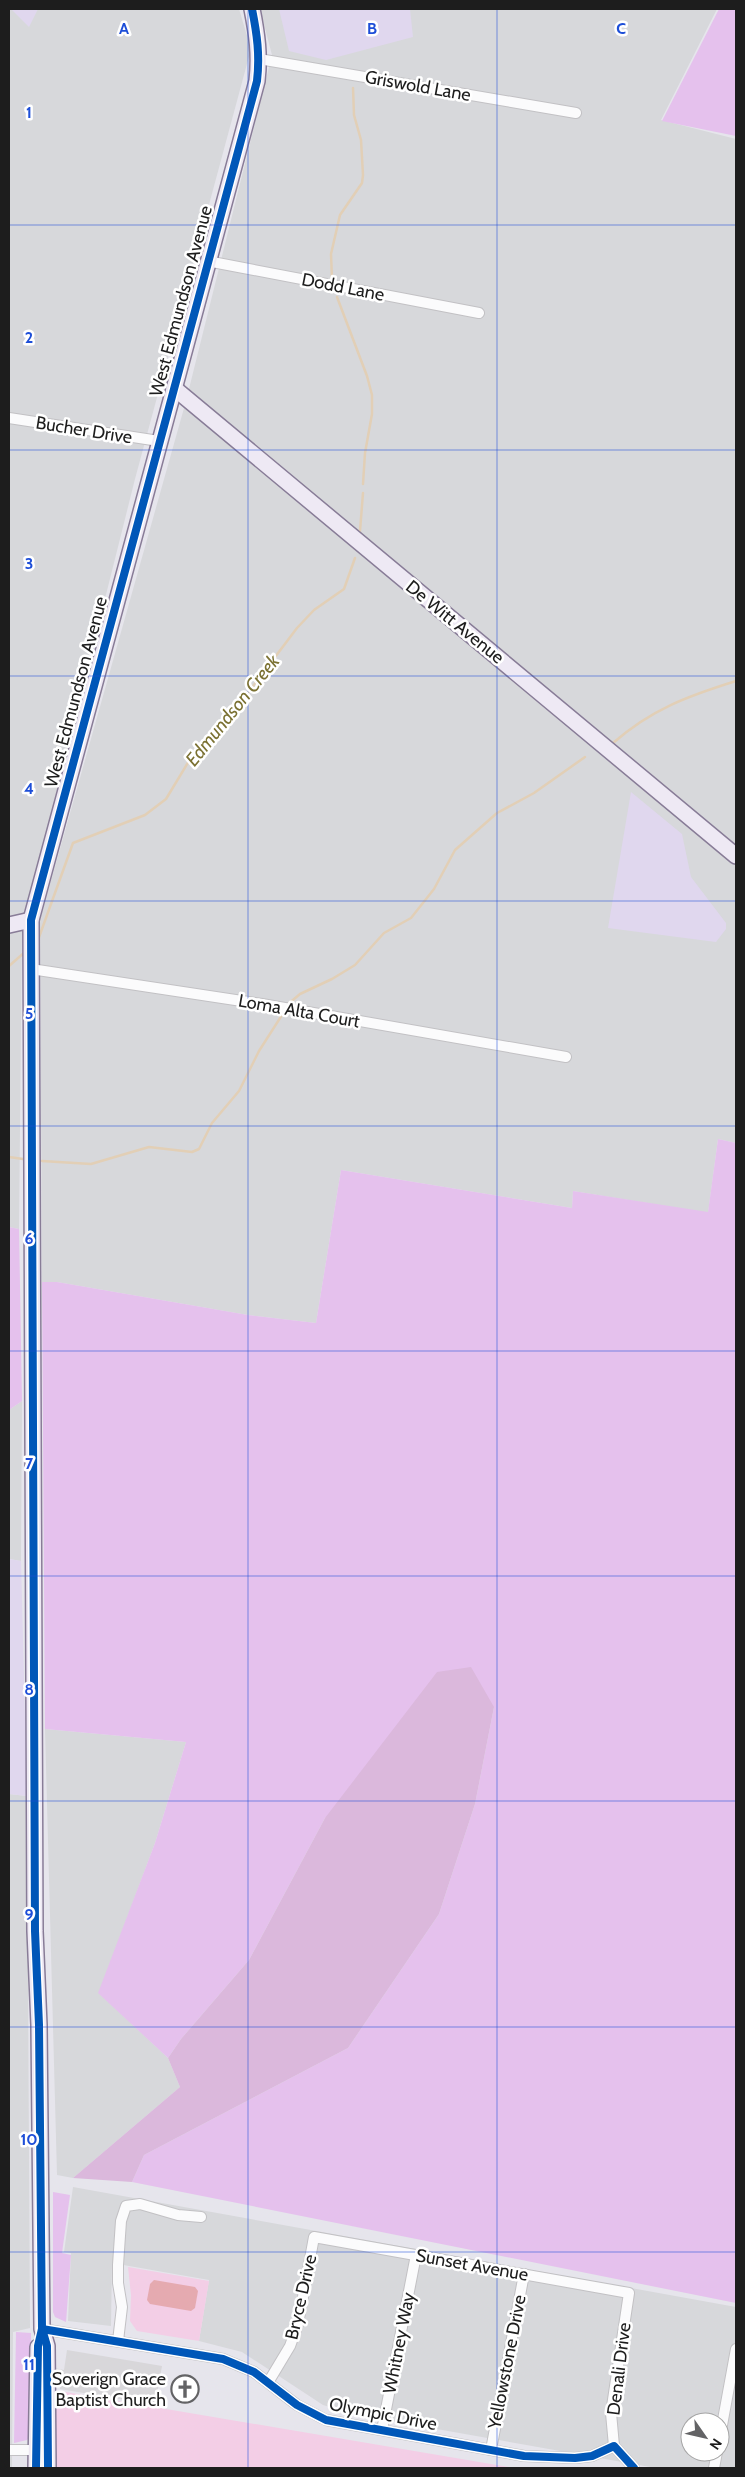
<svg xmlns="http://www.w3.org/2000/svg" width="745" height="2477" font-family="Cabin,sans-serif">
	<style>
		.residential { fill: #d7d8db; fill-rule: evenodd }
		.farmland { fill: #e0d7ee }
		.grass { fill: #e5c1ed }
		.forest { fill: #dbb8dc }
		.park { fill: #f3cee6 }
		.pitch { fill: #e5aab0 }
		.parking { fill: #d8d7da }
		.lines { fill: none; stroke-linecap: round; stroke-linejoin: round }
		.stream { stroke: #e2cfb6; stroke-width: 2.5 }
		.street-casing { stroke: #c2c1c4; stroke-width: 12 }
		.secondary-casing { stroke: #887c97; stroke-width: 18 }
		.street { stroke: #fbfbfc; stroke-width: 10 }
		.secondary { stroke: #eee9f4; stroke-width: 15 }
		.cycleway-casing { stroke: #fff; stroke-width: 11 }
		.cycleway { stroke: #0057b8; stroke-width: 8 }
		.grid { fill: none; stroke: #1d4ed8; stroke-width: 1; stroke-opacity: 0.55 }
		.labels { text-anchor: middle; stroke-width: 5; stroke-linejoin: round; paint-order: stroke }
		.street-label { font-size: 18px; fill: #1d1d1d; stroke: #fff }
		.poi-label { font-size: 18px; fill: #1d1d1d; stroke: #fff; text-anchor: end }
		.water-label { font-size: 19px; font-style: italic; fill: #7b7132; stroke: #fff }
		.grid-label { font-size: 16px; text-anchor: middle; font-weight: bold; fill: #1d4ed8; stroke: #fff; stroke-width: 5; stroke-linejoin: round; paint-order: stroke }
	</style>
	<rect width="100%" height="100%" fill="#e6e5ec"/>
	<g class="residential">
		<polygon points="9,9 239,9 251,49 135,479 22,930 19,1229 9,1227"/>
		<polygon points="260,9 717,9 661,120 736,139 736,1143 718,1139 708,1213 573,1191 572,1208 341,1170 316,1323 248,1315 57,1282 42,1282 40,920 186,401 272,55"/>
		<polygon points="22,1401 21,1561 9,1559 9,1410"/>
		<polygon points="45,1729 186,1742 155,1843 99,1993 168,2058 180,2087 73,2178 57,2175"/>
		<polygon points="9,1794 27,1796 30,2328 13,2332 12,2468 9,2468"/>
		<path d="M 73,2187 L 736,2307 L 736,2468 L 656,2468 L 352,2414 L 323,2405 L 242,2352 L 199,2341 L 209,2280 L 112,2263 L 111,2326 L 68,2321 L 71,2253 L 64,2252 ZM 690,2422 L 720,2422 L 720,2452 L 690,2452 Z"/>
	</g>
	<g class="farmland">
		<polygon points="11,9 38,9 29,27"/>
		<polygon points="279,9 410,9 413,37 326,60 289,51"/>
		<polygon points="631,792 682,834 691,877 726,923 726,929 716,942 608,928"/>
		<polygon points="9,1559 21,1561 27,1796 9,1794"/>
	</g>
	<g class="grass">
		<polygon points="719,9 736,9 736,136 662,121"/>
		<polygon points="718,1139 736,1143 736,2303 132,2182 144,2155 348,2048 439,1914 475,1804 494,1707 325,1818 249,1960 181,2039 168,2058 98,1993 155,1843 186,1742 45,1729 42,1282 57,1282 248,1315 316,1323 341,1170 572,1208 573,1191 708,1212"/>
		<polygon points="9,1227 19,1229 22,1401 9,1410"/>
		<polygon points="53,2192 70,2195 62,2253 71,2255 66,2322 55,2317 53,2312"/>
		<polygon points="16,2332 31,2333 31,2432 27,2440 14,2443"/>
	</g>
	<polygon class="forest" points="471,1667 494,1707 475,1804 439,1914 348,2048 144,2155 132,2182 73,2178 180,2087 168,2058 181,2039 249,1960 325,1818 437,1672"/>
	<g class="park">
		<polygon points="128,2267 209,2281 199,2341 137,2331 130,2321 131,2295"/>
		<polygon points="54,2390 515,2468 55,2468"/>
	</g>
	<polygon class="pitch" points="154,2280 195,2287 198,2291 195,2308 191,2311 150,2304 147,2300 150,2284"/>
	<polygon class="parking" points="67,2350 162,2366 155,2405 60,2389 62,2381 55,2379 54,2368 64,2370"/>
	<g class="lines">
		<g class="stream">
			<polyline points="332,279 331,254 340,215 362,183 363,175 361,140 354,115 353,88"/>
			<polyline points="337,297 367,376 372,395 372,414 365,453 363,484"/>
			<polyline points="360,531 363,493"/>
			<path d="M 613,743 C 652,709 688,696 736,681"/>
			<polyline points="38,940 73,843 145,815 166,799 195,751 238,706 297,628 314,610 344,589 355,558"/>
			<polyline points="9,966 25,952"/>
			<polyline points="287,1005 300,994 332,979 355,965 384,933 411,918 434,889 455,850 497,813 534,793 585,757"/>
			<polyline points="9,1157 23,1159"/>
			<polyline points="42,1161 91,1164 149,1147 192,1152 199,1149 212,1123 239,1091 259,1051 282,1015"/>
		</g>
		<g class="street-casing">
			<g id="street">
				<polyline points="259,59 576,113"/>
				<polyline points="207,261 479,313"/>
				<polyline points="9,418 159,441"/>
				<polyline points="31,969 262,1004 566,1057"/>
				<polyline points="42,2329 223,2359 254,2372 297,2405 326,2420 524,2456 575,2458 592,2456 614,2446"/>
				<polyline points="118,2341 122,2307 118,2283 118,2265 121,2221 126,2206 140,2204 178,2215 201,2217"/>
				<polyline points="269,2381 290,2346 298,2324 314,2237 629,2293 611,2413 614,2446"/>
				<polyline points="382,2430 416,2255"/>
				<polyline points="720,2436 736,2349"/>
				<polyline points="614,2446 634,2468"/>
				<polyline points="9,2450 36,2450"/>
				<polyline points="491,2450 524,2274"/>
				<polyline points="714,2468 717,2452"/>
			</g>
		</g>
		<g class="secondary-casing">
			<g id="secondary">
				<polyline points="174,388 736,856"/>
				<polyline points="9,925 31,920"/>
				<polyline points="36,2468 38,2347"/>
				<path d="M 48,2468 L 47,2346 L 42,2329 L 39,2025 L 35,1931 L 31,920 L 257,81 C 260,55 257,34 252,9"/>
			</g>
		</g>
		<use href="#street" class="street"/>
		<use href="#secondary" class="secondary"/>
		<g class="cycleway-casing">
			<g id="cycleway">
				<polyline points="42,2329 223,2359 254,2372 297,2405 326,2420 524,2456 575,2458 592,2456 614,2446 634,2468"/>
				<polyline points="36,2468 38,2346 42,2329"/>
				<path d="M 48,2468 L 47,2346 L 42,2329 L 39,2025 L 35,1931 L 31,920 L 257,81 C 260,55 257,34 252,9"/>
			</g>
		</g>
		<use href="#cycleway" class="cycleway"/>
	</g>
	<path class="grid" d="M 248,9 L 248,2468M 497,9 L 497,2468M 9,225 L 736,225M 9,450 L 736,450M 9,676 L 736,676M 9,901 L 736,901M 9,1126 L 736,1126M 9,1351 L 736,1351M 9,1576 L 736,1576M 9,1801 L 736,1801M 9,2027 L 736,2027M 9,2252 L 736,2252"/>
	<defs>
		<g id="church-ring" transform="scale(1.4375)"><circle r="9.5" fill="#fff" stroke="#636365" stroke-width="1.5"/><path d="M-1.2-6h2.4v3.5h3.3v2.4h-3.3V6h-2.4V-.1h-3.3v-2.4h3.3Z" fill="#636365"/></g>
	</defs>
	<g fill-rule="evenodd">
		<use href="#church-ring" x="185" y="2389"/>
	</g>
	<g class="labels">
		<g class="street-label">
			<text transform="translate(418 86) rotate(10)" y="6">Griswold Lane</text>
			<text transform="translate(343 287) rotate(11)" y="6">Dodd Lane</text>
			<text transform="translate(181 301) rotate(-75)" y="6">West Edmundson Avenue</text>
			<text transform="translate(84 430) rotate(9)" y="6">Bucher Drive</text>
			<text transform="translate(455 622) rotate(39)" y="6">De Witt Avenue</text>
			<text transform="translate(76 692) rotate(-75)" y="6">West Edmundson Avenue</text>
			<text transform="translate(299 1011) rotate(10)" y="6">Loma Alta Court</text>
			<text transform="translate(472 2265) rotate(10)" y="6">Sunset Avenue</text>
			<text transform="translate(301 2297) rotate(-77)" y="6">Bryce Drive</text>
			<text transform="translate(399 2343) rotate(-79)" y="6">Whitney Way</text>
			<text transform="translate(507 2362) rotate(-79)" y="6">Yellowstone Drive</text>
			<text transform="translate(619 2369) rotate(-83)" y="6">Denali Drive</text>
			<text transform="translate(383 2414) rotate(11)" y="6">Olympic Drive</text>
		</g>
		<g class="poi-label">
			<text x="166" y="2385">Soverign Grace<tspan x="166" dy="21">Baptist Church</tspan></text>
		</g>
		<g class="water-label">
			<text transform="translate(232 710) rotate(-51)" y="7">Edmundson Creek</text>
		</g>
	</g>
	<g class="grid-label">
		<text x="124" y="34">A</text>
		<text x="372" y="34">B</text>
		<text x="621" y="34">C</text>
		<text x="29" y="118">1</text>
		<text x="29" y="343">2</text>
		<text x="29" y="569">3</text>
		<text x="29" y="794">4</text>
		<text x="29" y="1019">5</text>
		<text x="29" y="1244">6</text>
		<text x="29" y="1469">7</text>
		<text x="29" y="1695">8</text>
		<text x="29" y="1920">9</text>
		<text x="29" y="2145">10</text>
		<text x="29" y="2370">11</text>
	</g>
	<rect width="745" height="2477" fill="none" stroke="#1d1d1d" stroke-width="20"/>
	<g transform="translate(705 2437) rotate(124)"><circle r="24" fill="#ffffff" stroke="#a5a5a5"/>
	<path d="M0-4L9 19L0 12L-9 19Z" fill="#636365"/>
	<text y="-8" font-size="14" font-weight="bold" text-anchor="middle" fill="#1d1d1d">N</text>
	</g>
</svg>
